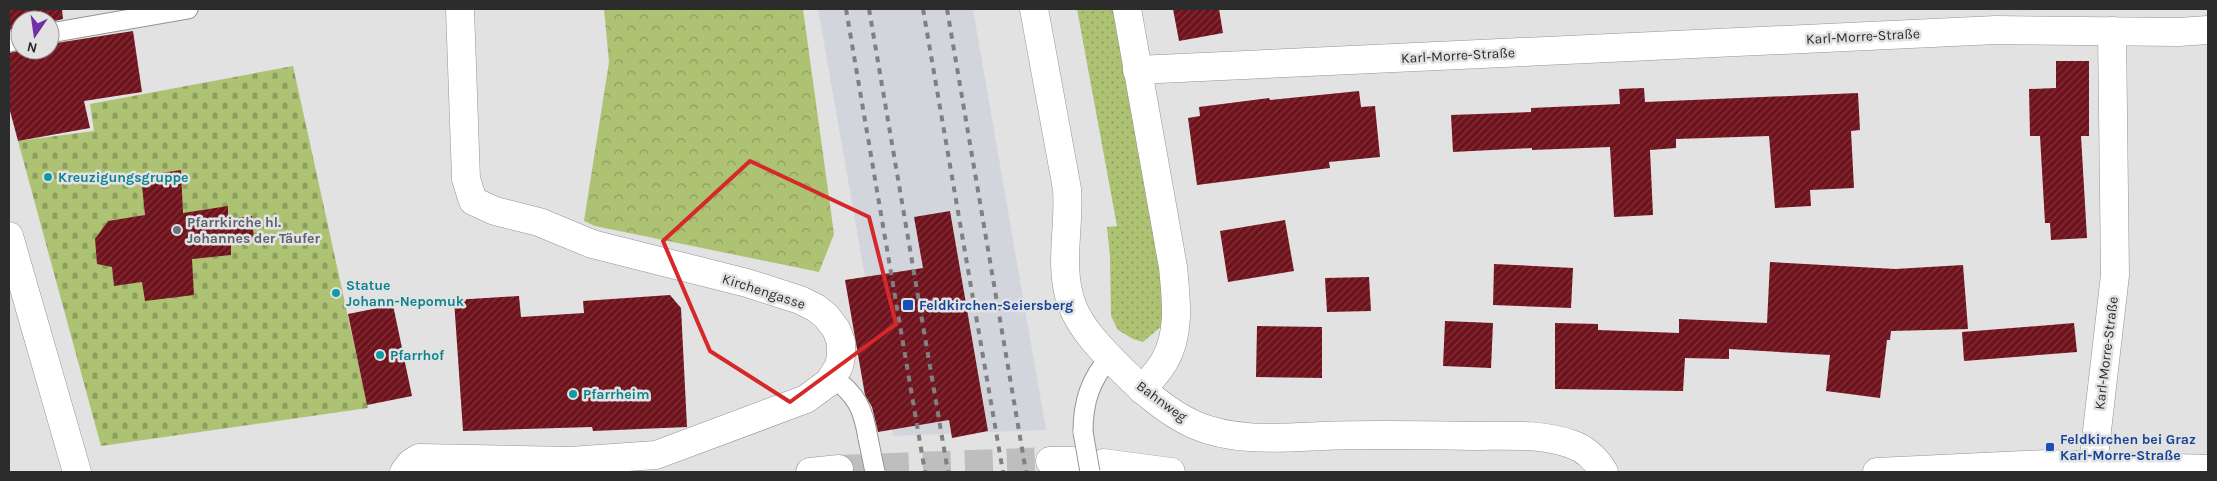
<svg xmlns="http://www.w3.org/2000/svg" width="2217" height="481" font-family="Karla,sans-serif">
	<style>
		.built { fill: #d3d5dd }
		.grass { fill: url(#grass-dots) }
		.forest { fill: url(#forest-crowns) }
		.cemetery { fill: url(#cemetery-stones) }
		.building { fill: url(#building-hatch) }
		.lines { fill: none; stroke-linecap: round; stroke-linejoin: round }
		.tertiary-tunnel { stroke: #bebebf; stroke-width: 28; stroke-dasharray: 28 14; stroke-linecap: butt }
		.service-casing { stroke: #939495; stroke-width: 21 }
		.minor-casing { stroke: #939495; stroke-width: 29 }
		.tertiary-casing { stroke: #939495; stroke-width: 29 }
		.service { stroke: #fff; stroke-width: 19 }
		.minor { stroke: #fff; stroke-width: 28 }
		.tertiary { stroke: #fff; stroke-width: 28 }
		.rail { stroke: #808081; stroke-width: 4; stroke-dasharray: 6 6; stroke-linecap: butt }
		.service-bridge-casing { stroke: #939495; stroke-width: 21; stroke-linecap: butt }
		.service-bridge { stroke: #fff; stroke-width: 19 }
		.marked { fill: none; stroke: #d62828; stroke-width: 4; stroke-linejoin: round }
		.culture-dot { fill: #0f9aa8; stroke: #e2e2e3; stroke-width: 2 }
		.worship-dot { fill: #6b7280; stroke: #e2e2e3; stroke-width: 2 }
		.transit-dot { fill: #1a4fb4; stroke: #e2e2e3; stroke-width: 2 }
		.labels { text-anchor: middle; stroke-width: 5; stroke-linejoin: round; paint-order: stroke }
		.street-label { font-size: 14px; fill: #2c2c2d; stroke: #e2e2e3 }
		.culture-label { font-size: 14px; font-weight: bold; fill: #0d838f; stroke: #e2e2e3; text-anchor: start }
		.worship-label { font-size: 14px; font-weight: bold; fill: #5b616d; stroke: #e2e2e3; text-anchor: start }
		.transit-label { font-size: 14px; font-weight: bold; fill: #164399; stroke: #e2e2e3; text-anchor: start }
	</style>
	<defs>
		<pattern id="grass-dots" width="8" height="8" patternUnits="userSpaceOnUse" patternTransform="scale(1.25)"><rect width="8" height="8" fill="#adc273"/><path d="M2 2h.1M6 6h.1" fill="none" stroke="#8d9e5f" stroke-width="1.8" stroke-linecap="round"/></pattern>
		<pattern id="forest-crowns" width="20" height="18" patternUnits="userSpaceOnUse" patternTransform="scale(1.25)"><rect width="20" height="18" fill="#adc273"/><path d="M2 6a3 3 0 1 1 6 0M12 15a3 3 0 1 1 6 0" fill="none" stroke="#8d9e5f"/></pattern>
		<pattern id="cemetery-stones" width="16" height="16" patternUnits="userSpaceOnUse" patternTransform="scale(1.25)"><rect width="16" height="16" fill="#adc273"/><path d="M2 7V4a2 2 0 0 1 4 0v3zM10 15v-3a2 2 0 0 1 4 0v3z" fill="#8d9e5f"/></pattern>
		<pattern id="building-hatch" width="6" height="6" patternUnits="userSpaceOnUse" patternTransform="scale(1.25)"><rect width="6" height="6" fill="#6f121c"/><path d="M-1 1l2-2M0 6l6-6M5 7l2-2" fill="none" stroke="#7f353d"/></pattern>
	</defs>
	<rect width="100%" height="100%" fill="#e2e2e3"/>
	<polygon class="built" points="818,9 973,9 1046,430 893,436"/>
	<polygon class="grass" points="1077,9 1118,9 1165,295 1164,324 1143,342 1133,339 1118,330 1111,316 1110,257 1107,227 1117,226"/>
	<polygon class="forest" points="604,9 803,9 834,234 819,272 595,226 584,221 609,62"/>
	<polygon class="cemetery" points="293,66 368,408 101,446 18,141 94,131 90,104"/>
	<g class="building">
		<polygon points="9,9 62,9 63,19 50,22 50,20 20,20 20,28 9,30"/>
		<polygon points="1173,9 1219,9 1223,33 1179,41"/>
		<polygon points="133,31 142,92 84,101 90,128 18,141 9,107 9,53 22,50 50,50 50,44"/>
		<polygon points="2056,61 2089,61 2089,136 2081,136 2087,238 2051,240 2050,223 2045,223 2040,136 2030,136 2029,89 2056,88"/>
		<polygon points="1644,88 1645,102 1858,93 1860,130 1851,131 1854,188 1810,190 1811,206 1775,208 1769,136 1676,139 1676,148 1650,150 1653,215 1614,217 1610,147 1532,150 1532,148 1453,152 1451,115 1531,112 1531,108 1620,104 1619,89"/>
		<polygon points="1359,91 1361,107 1375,106 1380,157 1329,162 1330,168 1197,185 1188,118 1200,116 1199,107 1269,98 1270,100"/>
		<polygon points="181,170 183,213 228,206 228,219 252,216 254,241 231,243 231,255 192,259 194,295 145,301 142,282 114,286 112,267 97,264 95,239 108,221 145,215 141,176"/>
		<polygon points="950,211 988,431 952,438 949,420 878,432 872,407 865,395 845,280 923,268 914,217"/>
		<polygon points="1285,220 1294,271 1228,282 1220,231"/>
		<polygon points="1770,262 1895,269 1963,265 1968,329 1891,331 1890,340 1887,340 1880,398 1826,391 1830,355 1729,349 1729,359 1685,358 1683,391 1555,389 1555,323 1598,324 1598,330 1679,333 1679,319 1767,323"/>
		<polygon points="1494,264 1573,268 1571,308 1493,305"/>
		<polygon points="1369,277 1371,311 1327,312 1325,278"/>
		<polygon points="670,295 681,308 687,427 593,431 592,427 463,431 454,300 519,296 521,317 584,313 583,301"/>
		<polygon points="393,305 412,396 367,405 348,314"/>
		<polygon points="1445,321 1493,323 1491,368 1443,366"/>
		<polygon points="2074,323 2077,352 1964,361 1962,332"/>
		<polygon points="1257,326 1322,327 1322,378 1256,377"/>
	</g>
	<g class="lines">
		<polyline class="tertiary-tunnel" points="839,469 1050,461"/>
		<g class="service-casing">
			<g id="service">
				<polyline points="50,33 188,9"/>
				<polyline points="9,42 20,39"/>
				<path d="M 833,377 C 857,396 863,408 868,438"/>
				<path d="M 1083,432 C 1083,402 1090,380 1110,357"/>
			</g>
		</g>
		<g class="minor-casing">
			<g id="minor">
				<path d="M 1034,9 L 1067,189 C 1070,228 1058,267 1072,305 C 1081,329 1102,350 1120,368 C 1142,390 1166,412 1195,425 C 1234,442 1280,438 1322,436 C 1372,434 1422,435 1473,436 C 1505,436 1540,433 1571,444 C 1586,449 1596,459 1604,472"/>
				<path d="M 1127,9 L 1173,267 C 1176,299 1181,333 1164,362 C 1158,372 1149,381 1142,390"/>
				<polyline points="1137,70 1996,30 2179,32 2208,30"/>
				<polyline points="9,236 77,472"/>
				<polyline points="2093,465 2115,275 2112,31"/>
				<polyline points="404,472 411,463 419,458 570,461 656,455 806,399 829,382 839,366 841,356 841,342 836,329 826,316 816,308 800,300 747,283 592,244 539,222 495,211 473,201 466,179 460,9"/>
			</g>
		</g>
		<g class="tertiary-casing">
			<g id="tertiary">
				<polyline points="1050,461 1073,461"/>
				<polyline points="1103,463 1171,472"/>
				<polyline points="810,472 839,469"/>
				<polyline points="1877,472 2047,464 2208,469"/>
			</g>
		</g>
		<use href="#service" class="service"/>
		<use href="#minor" class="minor"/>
		<use href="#tertiary" class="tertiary"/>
		<g class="rail">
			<polyline points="846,9 925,472"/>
			<polyline points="869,9 948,472"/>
			<polyline points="923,9 1003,472"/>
			<polyline points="947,9 1026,472"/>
		</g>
		<g class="service-bridge-casing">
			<g id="service-bridge">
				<polyline points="1083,432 1090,472"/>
				<polyline points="868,438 875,472"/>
			</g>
		</g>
		<use href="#service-bridge" class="service-bridge"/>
	</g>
	<path class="marked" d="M 750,161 L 869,217 L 896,324 L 790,402 L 710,351 L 663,241 Z"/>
	<g class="culture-dot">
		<circle cx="48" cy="177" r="5"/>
		<circle cx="336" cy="293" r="5"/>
		<circle cx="380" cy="355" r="5"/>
		<circle cx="573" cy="394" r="5"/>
	</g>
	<circle class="worship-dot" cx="177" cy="230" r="5"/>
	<g class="transit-dot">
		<rect x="902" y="299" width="12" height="12" rx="2.5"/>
		<rect x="2045" y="442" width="10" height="10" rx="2.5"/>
	</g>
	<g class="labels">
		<g class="street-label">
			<text transform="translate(1863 36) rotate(-3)" y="5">Karl-Morre-Straße</text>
			<text transform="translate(1458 55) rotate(-3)" y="5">Karl-Morre-Straße</text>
			<text transform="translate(764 291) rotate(18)" y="5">Kirchengasse</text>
			<text transform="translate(2106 353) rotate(-83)" y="5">Karl-Morre-Straße</text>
			<text transform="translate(1162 401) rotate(36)" y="5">Bahnweg</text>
		</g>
		<g class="culture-label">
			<text x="58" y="182">Kreuzigungsgruppe</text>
			<text x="346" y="290">Statue<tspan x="346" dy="16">Johann-Nepomuk</tspan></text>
			<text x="390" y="360">Pfarrhof</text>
			<text x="583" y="399">Pfarrheim</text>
		</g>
		<g class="worship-label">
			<text x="187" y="227">Pfarrkirche hl.<tspan x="187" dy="16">Johannes der Täufer</tspan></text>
		</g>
		<g class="transit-label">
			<text x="919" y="310">Feldkirchen-Seiersberg</text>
			<text x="2060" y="444">Feldkirchen bei Graz<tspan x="2060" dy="16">Karl-Morre-Straße</tspan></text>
		</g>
	</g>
	<rect width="2217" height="481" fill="none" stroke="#2c2c2d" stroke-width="20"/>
	<g transform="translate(35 35) rotate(193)"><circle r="24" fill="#e2e2e3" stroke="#99999a"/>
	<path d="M0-4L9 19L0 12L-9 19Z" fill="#7131a6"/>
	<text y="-8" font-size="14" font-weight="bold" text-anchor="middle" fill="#2c2c2d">N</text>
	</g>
</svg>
